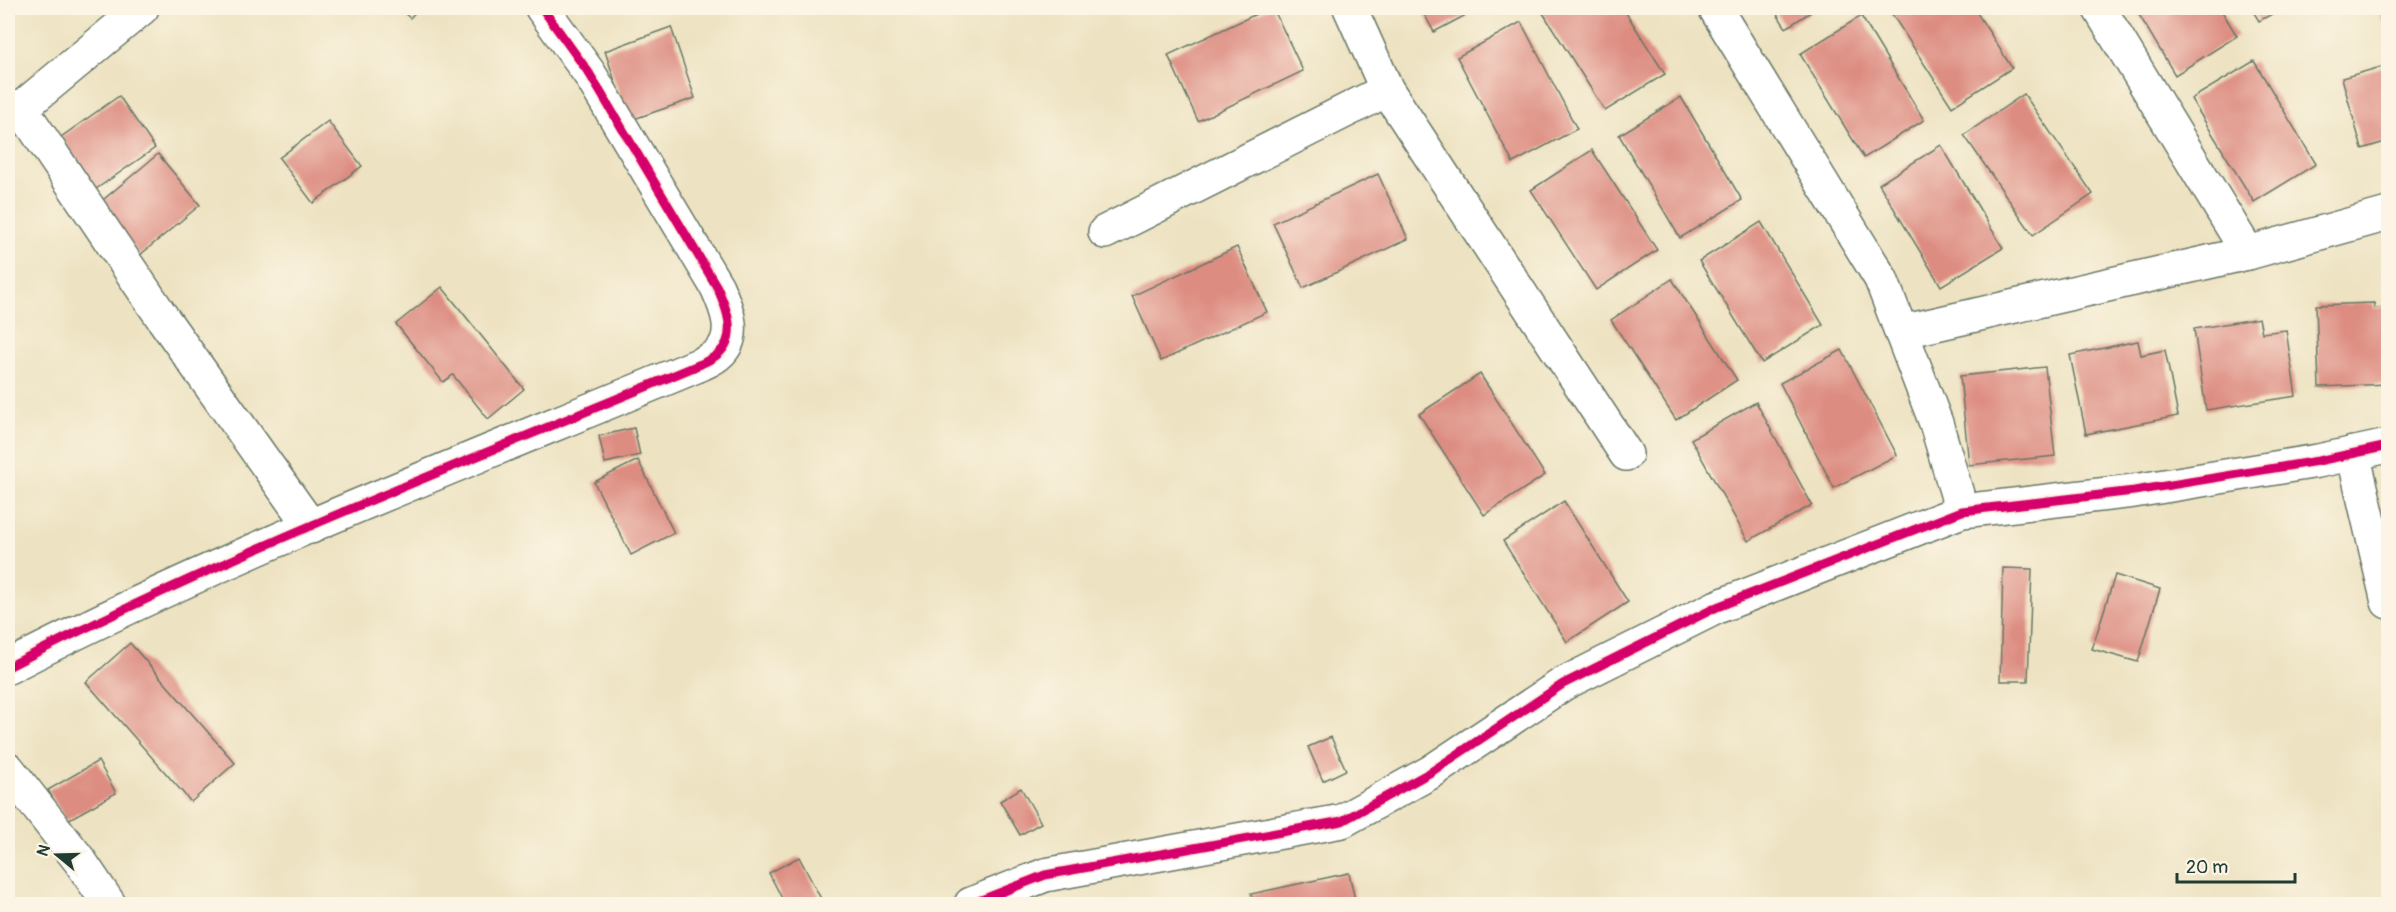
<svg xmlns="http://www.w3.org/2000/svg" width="2396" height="912" font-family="Pangolin,sans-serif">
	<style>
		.building { fill: #dd8c81 }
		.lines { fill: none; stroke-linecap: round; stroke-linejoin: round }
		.street-casing { stroke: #677765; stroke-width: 36 }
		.street { stroke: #fff; stroke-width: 33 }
		.cycleway-casing { stroke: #fcf5e5; stroke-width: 13 }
		.cycleway { stroke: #d6006c; stroke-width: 9 }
	</style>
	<rect width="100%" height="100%" fill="#fcf5e5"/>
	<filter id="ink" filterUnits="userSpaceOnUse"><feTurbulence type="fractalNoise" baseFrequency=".0167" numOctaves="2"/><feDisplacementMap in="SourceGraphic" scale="12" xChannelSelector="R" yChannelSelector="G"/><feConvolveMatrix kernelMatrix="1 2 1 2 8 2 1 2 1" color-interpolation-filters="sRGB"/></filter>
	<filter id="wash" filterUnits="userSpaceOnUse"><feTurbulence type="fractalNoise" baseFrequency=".008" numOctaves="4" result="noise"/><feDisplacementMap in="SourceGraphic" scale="24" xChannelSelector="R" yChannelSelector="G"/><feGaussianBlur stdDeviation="1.35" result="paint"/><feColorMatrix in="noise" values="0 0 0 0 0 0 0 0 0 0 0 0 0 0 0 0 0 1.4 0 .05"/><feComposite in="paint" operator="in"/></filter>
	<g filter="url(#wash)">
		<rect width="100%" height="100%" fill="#ede2c1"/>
		<g id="blocks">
			<g class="building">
				<polygon points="398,8 419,8 410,18"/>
				<polygon points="1269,8 1273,8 1303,71 1198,121 1168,55"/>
				<polygon points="1421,8 1479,8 1434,32"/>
				<polygon points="1545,8 1623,8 1665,74 1605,111 1541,10"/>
				<polygon points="1773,8 1817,8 1786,28"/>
				<polygon points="1888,8 1974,8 2012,68 1952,107"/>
				<polygon points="2135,8 2220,8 2237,36 2175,75"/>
				<polygon points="2251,8 2283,8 2259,21"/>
				<polygon points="2379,8 2388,8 2388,20 2382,21"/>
				<polygon points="1861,16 1924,120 1864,158 1800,54"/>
				<polygon points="1521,22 1577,129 1513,163 1457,57"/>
				<polygon points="671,27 695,98 628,121 605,51"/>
				<polygon points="2254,61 2316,164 2254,202 2191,99"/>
				<polygon points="2388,65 2388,151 2385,142 2362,149 2342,78"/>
				<polygon points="2024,94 2093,194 2033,235 1964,135"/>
				<polygon points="119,96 155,148 96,189 61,137"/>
				<polygon points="1681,97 1742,200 1680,238 1619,135"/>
				<polygon points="328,121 362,166 313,203 279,158"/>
				<polygon points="1941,145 2003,248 1941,286 1879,184"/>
				<polygon points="1592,150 1657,250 1596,290 1531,190"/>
				<polygon points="158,154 200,205 140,255 98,204"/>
				<polygon points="1378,174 1408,239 1303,288 1273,223"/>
				<polygon points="1761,222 1823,325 1762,363 1699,261"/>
				<polygon points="1237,247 1267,312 1161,361 1132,296"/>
				<polygon points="1672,279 1737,380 1676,420 1611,320"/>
				<polygon points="442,287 524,389 488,419 453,375 443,382 396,324"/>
				<polygon points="2374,303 2374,308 2388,307 2388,384 2319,387 2316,305"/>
				<polygon points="2259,318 2262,333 2286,330 2296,396 2206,410 2194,329"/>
				<polygon points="2138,341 2141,355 2165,350 2178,416 2086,434 2070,355"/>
				<polygon points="1842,350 1897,455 1834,488 1780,383"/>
				<polygon points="2045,367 2055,456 1969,465 1960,376"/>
				<polygon points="1480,374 1545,475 1484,515 1419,414"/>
				<polygon points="1756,402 1812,505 1748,541 1691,439"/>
				<polygon points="634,428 640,455 605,463 599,436"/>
				<polygon points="638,460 674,533 631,555 594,482"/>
				<polygon points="1564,501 1628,602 1567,642 1503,541"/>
				<polygon points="2003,568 2032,569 2028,681 2000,681"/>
				<polygon points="2115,575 2160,589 2138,662 2092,649"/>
				<polygon points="130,643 235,763 191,802 86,682"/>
				<polygon points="1331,737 1346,770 1323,781 1308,747"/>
				<polygon points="98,761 116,793 66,821 48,790"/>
				<polygon points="1021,788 1041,823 1020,835 1000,801"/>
				<polygon points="799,857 821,899 811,904 785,904 769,873"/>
				<polygon points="1349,873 1356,904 1253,904 1251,894"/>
			</g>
		</g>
	</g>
	<g filter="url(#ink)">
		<use href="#blocks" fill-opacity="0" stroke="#677765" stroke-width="1.5"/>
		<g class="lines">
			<g class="street-casing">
				<g id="street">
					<polyline points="1350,8 1387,90 1626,454"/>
					<polyline points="1715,8 1881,279 1936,423 1962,511"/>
					<polyline points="2099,8 2248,253"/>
					<polyline points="21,108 164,320 311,527"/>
					<polyline points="8,119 142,8"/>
					<polyline points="1105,232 1387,90"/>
					<polyline points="1901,332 2248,253 2388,214"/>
					<polyline points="2353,453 2388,602"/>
					<path d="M 8,667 C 232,551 469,461 701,364 C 707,361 714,358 718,354 C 739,336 726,307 717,287 L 589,73 L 542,8"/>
					<polyline points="8,769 80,861 109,904"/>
					<polyline points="971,904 1045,875 1342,821 1431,772 1563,684 1717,607 1962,511 2134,491 2318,461 2388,446"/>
				</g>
			</g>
			<use href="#street" class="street"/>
			<g class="cycleway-casing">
				<g id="cycleway">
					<path d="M 8,667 C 232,551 469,461 701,364 C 707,361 714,358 718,354 C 739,336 726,307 717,287 L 589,73 L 542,8"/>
					<polyline points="971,904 1045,875 1342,821 1431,772 1563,684 1717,607 1962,511 2134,491 2318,461 2388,446"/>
				</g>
			</g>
			<use href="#cycleway" class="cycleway"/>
		</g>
	</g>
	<rect width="2396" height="912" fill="none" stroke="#fcf5e5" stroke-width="30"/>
	<g transform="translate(57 855) rotate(289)" stroke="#fcf5e5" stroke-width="4.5" paint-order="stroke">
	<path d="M0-4.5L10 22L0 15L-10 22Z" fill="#1f3d34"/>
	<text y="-9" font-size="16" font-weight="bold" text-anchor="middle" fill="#1f3d34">N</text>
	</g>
	<path d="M2177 873v9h118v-9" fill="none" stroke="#1f3d34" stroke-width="3"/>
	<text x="2186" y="873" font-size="18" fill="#1f3d34" stroke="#fcf5e5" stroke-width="4.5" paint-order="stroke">20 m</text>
</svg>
